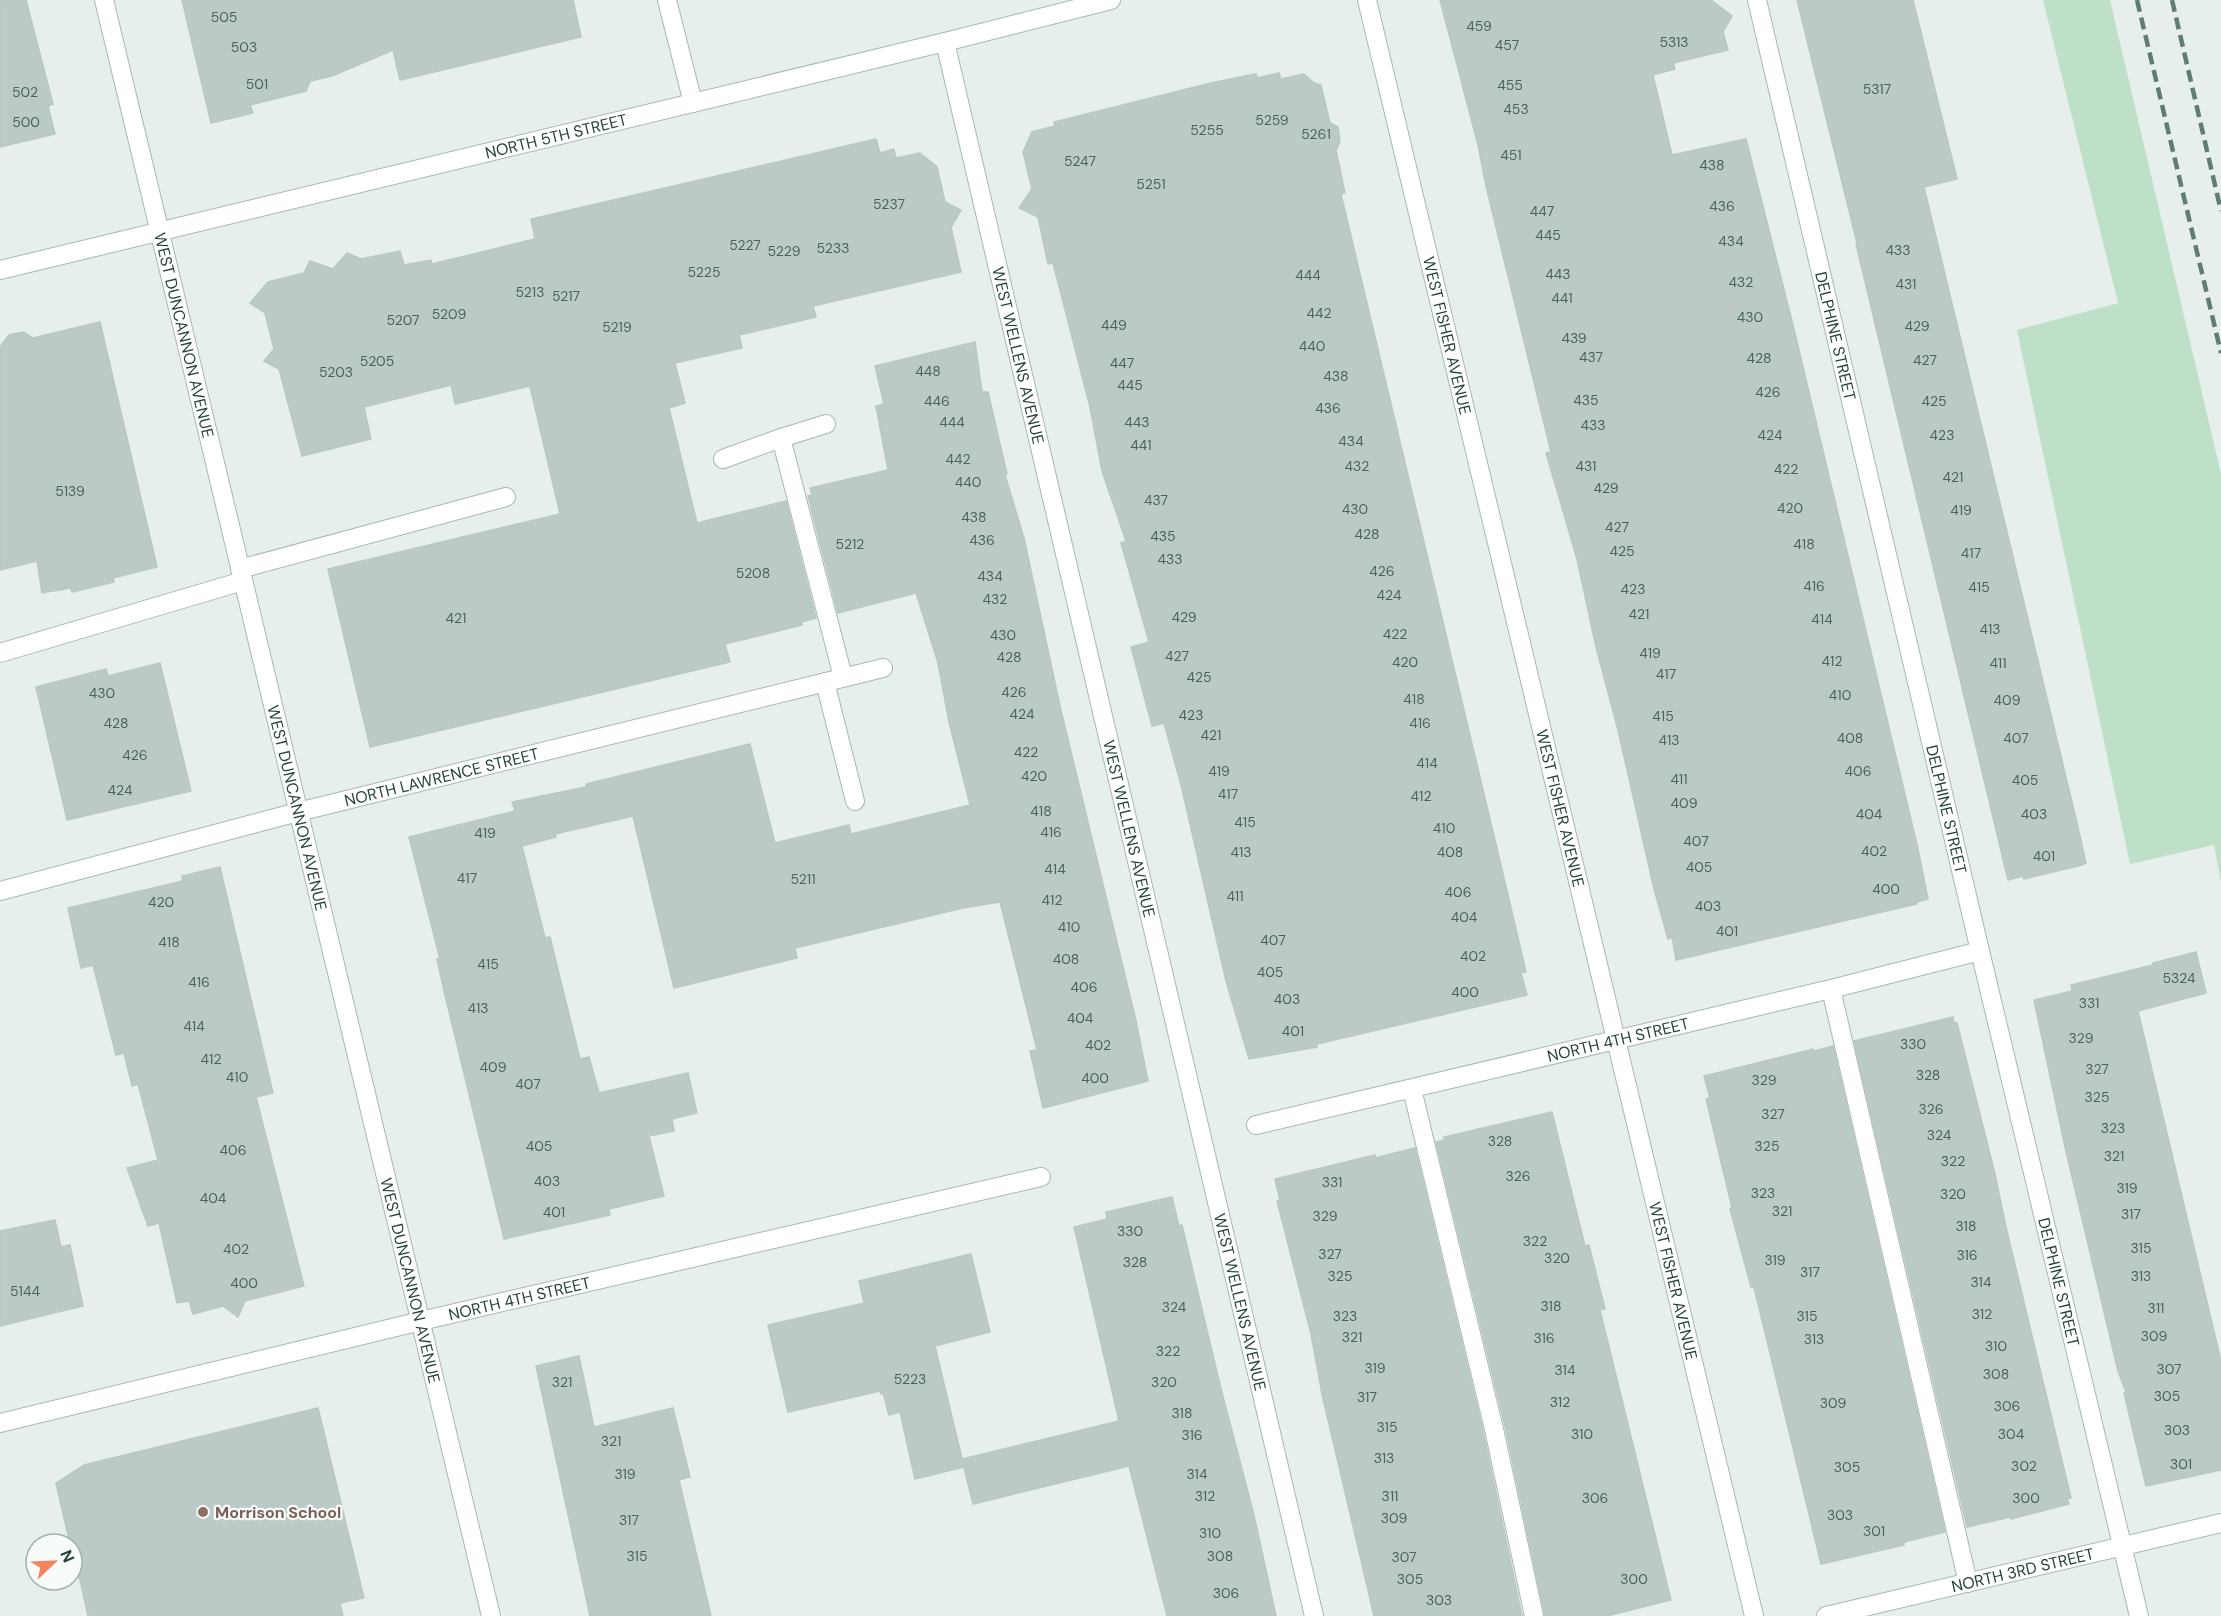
<svg xmlns="http://www.w3.org/2000/svg" width="2221" height="1616" font-family="'DM Sans',sans-serif">
	<style>
		.green { fill: #bfe0c8 }
		.building { fill: #bbcac4; stroke: #b8c9c2; stroke-width: 1.5 }
		.lines { fill: none; stroke-linecap: round; stroke-linejoin: round }
		.service-casing { stroke: #a8b8b2; stroke-width: 20 }
		.minor-casing { stroke: #a8b8b2; stroke-width: 20 }
		.tertiary-casing { stroke: #a8b8b2; stroke-width: 20 }
		.service { stroke: #fff; stroke-width: 18 }
		.minor { stroke: #fff; stroke-width: 18 }
		.tertiary { stroke: #fff; stroke-width: 18 }
		.rail { stroke: #5f7d75; stroke-width: 4.5; stroke-dasharray: 12 6; stroke-linecap: butt }
		.education-dot { fill: #8d6e63; stroke: #f7fbf9; stroke-width: 2 }
		.labels { text-anchor: middle; stroke-width: 4.5; stroke-linejoin: round; paint-order: stroke }
		.number-label { font-size: 14px; fill: #4a645c }
		.street-label { font-size: 16px; fill: #24423a; stroke: #f7fbf9 }
		.education-label { font-size: 16px; font-weight: bold; fill: #785e54; stroke: #f7fbf9; text-anchor: start }
	</style>
	<rect width="100%" height="100%" fill="#e6efeb"/>
	<polygon class="green" points="2043,0 2110,0 2221,474 2221,882 2214,845 2130,864 2017,330 2118,303"/>
	<g class="building">
		<polygon points="0,0 26,0 53,104 48,106 55,134 0,147"/>
		<polygon points="182,0 573,0 581,37 400,80 393,50 332,76 310,81 306,91 250,105 253,113 211,123"/>
		<polygon points="1440,0 1711,0 1732,16 1723,32 1728,50 1673,63 1675,69 1653,75 1672,155 1746,139 1793,325 1918,849 1928,899 1917,902 1917,904 1676,960 1672,937 1668,939 1654,889 1618,730 1596,647 1577,559 1546,453 1551,452 1486,186 1478,145"/>
		<polygon points="1797,0 1913,0 1957,179 1924,187 2077,823 2086,863 2082,865 2024,879 2023,876 2008,880 1856,244 1857,243"/>
		<polygon points="1279,73 1281,79 1304,74 1314,83 1321,85 1330,123 1338,127 1340,142 1336,150 1345,193 1341,194 1509,899 1526,972 1521,973 1527,995 1317,1044 1317,1047 1249,1059 1226,981 1182,789 1164,723 1152,726 1131,647 1149,642 1121,543 1126,541 1102,471 1090,407 1053,263 1048,264 1038,217 1019,208 1032,189 1023,152 1032,132 1055,126 1054,122 1211,83 1256,74 1257,78"/>
		<polygon points="876,139 880,153 894,149 896,158 920,153 937,167 945,202 961,210 951,227 961,272 813,306 816,317 739,335 742,348 675,363 685,403 669,408 697,523 786,501 816,618 801,622 802,625 725,644 730,662 370,747 328,569 560,514 530,386 455,404 451,385 364,407 371,439 302,456 279,369 264,361 274,349 265,313 250,303 268,282 304,273 310,261 333,269 347,253 361,259 400,251 404,265 431,260 432,264 535,239 531,219"/>
		<polygon points="100,322 157,567 113,578 114,582 72,592 71,588 42,593 37,561 0,570 0,347 9,335 23,332 33,338"/>
		<polygon points="975,342 982,392 988,392 1007,474 1005,475 1024,538 1060,706 1136,1021 1148,1081 1043,1108 1030,1051 1037,1050 1000,902 963,908 795,948 797,958 674,988 633,816 555,834 556,837 522,846 545,938 550,937 580,1059 589,1057 599,1093 688,1073 697,1113 672,1119 674,1131 649,1136 664,1196 609,1209 610,1215 504,1239 445,995 437,959 440,959 409,837 515,811 512,802 586,787 586,784 750,744 775,843 849,825 851,834 970,805 949,722 938,663 916,593 838,613 808,496 812,495 810,488 888,470 876,406 884,404 875,366"/>
		<polygon points="160,663 191,791 67,820 36,687 106,669 108,676"/>
		<polygon points="220,867 273,1093 256,1097 304,1286 245,1301 238,1317 223,1306 193,1314 189,1301 177,1303 159,1223 148,1226 127,1168 158,1160 138,1084 132,1086 124,1053 116,1055 93,965 81,968 68,908 183,881 182,876"/>
		<polygon points="2196,952 2206,993 2138,1011 2221,1361 2221,1470 2146,1486 2124,1393 2126,1392 2118,1371 2065,1147 2034,1000 2072,991 2071,985 2153,965 2153,963"/>
		<polygon points="1953,1017 1954,1023 1957,1023 1995,1174 2006,1227 2071,1498 2067,1499 2069,1504 2011,1519 2010,1517 1967,1527 1854,1041"/>
		<polygon points="1833,1046 1945,1532 1904,1542 1904,1545 1821,1564 1754,1287 1751,1287 1730,1209 1732,1208 1706,1099 1710,1098 1704,1076 1813,1049 1814,1051"/>
		<polygon points="1552,1112 1585,1246 1589,1245 1605,1309 1600,1310 1671,1600 1607,1616 1545,1616 1505,1426 1436,1142 1444,1140 1444,1137"/>
		<polygon points="1415,1148 1483,1431 1522,1616 1374,1616 1322,1394 1311,1334 1277,1201 1280,1200 1275,1179 1375,1155 1375,1158"/>
		<polygon points="1172,1197 1179,1226 1182,1225 1220,1385 1254,1515 1276,1616 1167,1616 1129,1466 973,1504 962,1459 1119,1421 1074,1227 1107,1219 1106,1212"/>
		<polygon points="55,1220 61,1247 70,1245 83,1306 0,1326 0,1231"/>
		<polygon points="971,1254 990,1332 935,1346 964,1467 915,1479 900,1412 889,1415 883,1393 881,1394 880,1391 788,1412 768,1325 864,1303 859,1281"/>
		<polygon points="579,1356 594,1427 673,1408 690,1477 679,1480 711,1616 590,1616 536,1366"/>
		<polygon points="318,1408 364,1598 340,1603 343,1616 88,1616 72,1544 70,1544 56,1483 84,1465"/>
	</g>
	<g class="lines">
		<g class="service-casing">
			<g id="service">
				<polyline points="667,0 693,103"/>
				<polyline points="826,424 781,438 843,677"/>
				<polyline points="723,459 781,438"/>
				<polyline points="240,569 506,497"/>
				<polyline points="0,653 243,581"/>
				<polyline points="825,682 855,801"/>
				<polyline points="1831,989 1968,1583"/>
				<polyline points="1412,1089 1494,1429 1534,1616"/>
			</g>
		</g>
		<g class="minor-casing">
			<g id="minor">
				<polyline points="104,0 160,233"/>
				<path id="s1" d="M 1367,0 L 1754,1616"/>
				<path id="s2" d="M 1757,0 L 1980,951 L 2139,1616"/>
				<path id="s3" d="M 945,42 L 1314,1616"/>
				<path id="s4" d="M 0,891 L 298,812 L 883,668"/>
				<path id="s5" d="M 1256,1125 L 1831,989 L 1980,951"/>
				<path id="s6" d="M 0,1423 L 421,1321 L 1041,1177"/>
				<path id="s7" d="M 1826,1616 L 2221,1523"/>
			</g>
		</g>
		<g class="tertiary-casing">
			<g id="tertiary">
				<path id="s8" d="M 160,233 L 491,1616"/>
				<path id="s9" d="M 0,270 L 945,42 L 1111,0"/>
			</g>
		</g>
		<use href="#service" class="service"/>
		<use href="#minor" class="minor"/>
		<use href="#tertiary" class="tertiary"/>
		<g class="rail">
			<polyline points="2137,0 2221,353"/>
			<polyline points="2172,0 2221,211"/>
		</g>
	</g>
	<circle class="education-dot" cx="203" cy="1512" r="6"/>
	<g class="labels">
		<g class="number-label">
			<text x="224" y="22">505</text>
			<text x="1479" y="31">459</text>
			<text x="1674" y="47">5313</text>
			<text x="1507" y="50">457</text>
			<text x="244" y="52">503</text>
			<text x="257" y="89">501</text>
			<text x="1510" y="90">455</text>
			<text x="1877" y="94">5317</text>
			<text x="25" y="97">502</text>
			<text x="1516" y="114">453</text>
			<text x="1272" y="125">5259</text>
			<text x="26" y="127">500</text>
			<text x="1207" y="135">5255</text>
			<text x="1316" y="139">5261</text>
			<text x="1511" y="160">451</text>
			<text x="1080" y="166">5247</text>
			<text x="1712" y="170">438</text>
			<text x="1151" y="189">5251</text>
			<text x="889" y="209">5237</text>
			<text x="1722" y="211">436</text>
			<text x="1542" y="216">447</text>
			<text x="1548" y="240">445</text>
			<text x="1731" y="246">434</text>
			<text x="745" y="250">5227</text>
			<text x="833" y="253">5233</text>
			<text x="1898" y="255">433</text>
			<text x="784" y="256">5229</text>
			<text x="704" y="277">5225</text>
			<text x="1558" y="279">443</text>
			<text x="1308" y="280">444</text>
			<text x="1741" y="287">432</text>
			<text x="1906" y="289">431</text>
			<text x="530" y="297">5213</text>
			<text x="566" y="301">5217</text>
			<text x="1562" y="303">441</text>
			<text x="1319" y="318">442</text>
			<text x="449" y="319">5209</text>
			<text x="1750" y="322">430</text>
			<text x="403" y="325">5207</text>
			<text x="1114" y="330">449</text>
			<text x="1917" y="331">429</text>
			<text x="617" y="332">5219</text>
			<text x="1574" y="343">439</text>
			<text x="1312" y="351">440</text>
			<text x="1591" y="362">437</text>
			<text x="1759" y="363">428</text>
			<text x="1925" y="365">427</text>
			<text x="377" y="366">5205</text>
			<text x="1122" y="368">447</text>
			<text x="928" y="376">448</text>
			<text x="336" y="377">5203</text>
			<text x="1336" y="381">438</text>
			<text x="1130" y="390">445</text>
			<text x="1768" y="397">426</text>
			<text x="1586" y="405">435</text>
			<text x="937" y="406">446</text>
			<text x="1934" y="406">425</text>
			<text x="1328" y="413">436</text>
			<text x="952" y="427">444</text>
			<text x="1137" y="427">443</text>
			<text x="1593" y="430">433</text>
			<text x="1770" y="440">424</text>
			<text x="1942" y="440">423</text>
			<text x="1351" y="446">434</text>
			<text x="1141" y="450">441</text>
			<text x="958" y="464">442</text>
			<text x="1357" y="471">432</text>
			<text x="1586" y="471">431</text>
			<text x="1786" y="474">422</text>
			<text x="1953" y="482">421</text>
			<text x="968" y="487">440</text>
			<text x="1606" y="493">429</text>
			<text x="70" y="496">5139</text>
			<text x="1156" y="505">437</text>
			<text x="1790" y="513">420</text>
			<text x="1355" y="514">430</text>
			<text x="1961" y="515">419</text>
			<text x="974" y="522">438</text>
			<text x="1617" y="532">427</text>
			<text x="1367" y="539">428</text>
			<text x="1163" y="541">435</text>
			<text x="982" y="545">436</text>
			<text x="850" y="549">5212</text>
			<text x="1804" y="549">418</text>
			<text x="1622" y="556">425</text>
			<text x="1971" y="558">417</text>
			<text x="1170" y="564">433</text>
			<text x="1382" y="576">426</text>
			<text x="753" y="578">5208</text>
			<text x="990" y="581">434</text>
			<text x="1814" y="591">416</text>
			<text x="1979" y="592">415</text>
			<text x="1633" y="594">423</text>
			<text x="1389" y="600">424</text>
			<text x="995" y="604">432</text>
			<text x="1639" y="619">421</text>
			<text x="1184" y="622">429</text>
			<text x="456" y="623">421</text>
			<text x="1822" y="624">414</text>
			<text x="1990" y="634">413</text>
			<text x="1395" y="639">422</text>
			<text x="1003" y="640">430</text>
			<text x="1650" y="658">419</text>
			<text x="1177" y="661">427</text>
			<text x="1009" y="662">428</text>
			<text x="1832" y="666">412</text>
			<text x="1405" y="667">420</text>
			<text x="1998" y="668">411</text>
			<text x="1666" y="679">417</text>
			<text x="1199" y="682">425</text>
			<text x="1014" y="697">426</text>
			<text x="102" y="698">430</text>
			<text x="1840" y="700">410</text>
			<text x="1414" y="704">418</text>
			<text x="2007" y="705">409</text>
			<text x="1022" y="719">424</text>
			<text x="1191" y="720">423</text>
			<text x="1663" y="721">415</text>
			<text x="116" y="728">428</text>
			<text x="1420" y="728">416</text>
			<text x="1211" y="740">421</text>
			<text x="1850" y="743">408</text>
			<text x="2016" y="743">407</text>
			<text x="1669" y="745">413</text>
			<text x="1026" y="757">422</text>
			<text x="135" y="760">426</text>
			<text x="1427" y="768">414</text>
			<text x="1219" y="776">419</text>
			<text x="1858" y="776">406</text>
			<text x="1034" y="781">420</text>
			<text x="1679" y="784">411</text>
			<text x="2025" y="785">405</text>
			<text x="120" y="795">424</text>
			<text x="1228" y="799">417</text>
			<text x="1421" y="801">412</text>
			<text x="1684" y="808">409</text>
			<text x="1041" y="816">418</text>
			<text x="1869" y="819">404</text>
			<text x="2034" y="819">403</text>
			<text x="1245" y="827">415</text>
			<text x="1444" y="833">410</text>
			<text x="1051" y="837">416</text>
			<text x="485" y="838">419</text>
			<text x="1696" y="846">407</text>
			<text x="1874" y="856">402</text>
			<text x="1241" y="857">413</text>
			<text x="1450" y="857">408</text>
			<text x="2044" y="861">401</text>
			<text x="1699" y="872">405</text>
			<text x="1055" y="874">414</text>
			<text x="467" y="883">417</text>
			<text x="803" y="884">5211</text>
			<text x="1886" y="894">400</text>
			<text x="1458" y="897">406</text>
			<text x="1235" y="901">411</text>
			<text x="1052" y="905">412</text>
			<text x="161" y="907">420</text>
			<text x="1708" y="911">403</text>
			<text x="1464" y="922">404</text>
			<text x="1069" y="932">410</text>
			<text x="1727" y="936">401</text>
			<text x="1273" y="945">407</text>
			<text x="169" y="947">418</text>
			<text x="1473" y="961">402</text>
			<text x="1066" y="964">408</text>
			<text x="488" y="969">415</text>
			<text x="1270" y="977">405</text>
			<text x="2179" y="983">5324</text>
			<text x="199" y="987">416</text>
			<text x="1084" y="992">406</text>
			<text x="1465" y="997">400</text>
			<text x="1287" y="1004">403</text>
			<text x="2089" y="1008">331</text>
			<text x="478" y="1013">413</text>
			<text x="1080" y="1023">404</text>
			<text x="194" y="1031">414</text>
			<text x="1293" y="1036">401</text>
			<text x="2081" y="1043">329</text>
			<text x="1913" y="1049">330</text>
			<text x="1098" y="1050">402</text>
			<text x="211" y="1064">412</text>
			<text x="493" y="1072">409</text>
			<text x="2097" y="1074">327</text>
			<text x="1928" y="1080">328</text>
			<text x="237" y="1082">410</text>
			<text x="1095" y="1083">400</text>
			<text x="1764" y="1085">329</text>
			<text x="528" y="1089">407</text>
			<text x="2097" y="1102">325</text>
			<text x="1931" y="1114">326</text>
			<text x="1773" y="1119">327</text>
			<text x="2113" y="1133">323</text>
			<text x="1939" y="1140">324</text>
			<text x="1500" y="1146">328</text>
			<text x="539" y="1151">405</text>
			<text x="1767" y="1151">325</text>
			<text x="233" y="1155">406</text>
			<text x="2114" y="1161">321</text>
			<text x="1953" y="1166">322</text>
			<text x="1518" y="1181">326</text>
			<text x="547" y="1186">403</text>
			<text x="1332" y="1187">331</text>
			<text x="2127" y="1193">319</text>
			<text x="1763" y="1198">323</text>
			<text x="1953" y="1199">320</text>
			<text x="213" y="1203">404</text>
			<text x="1782" y="1216">321</text>
			<text x="554" y="1217">401</text>
			<text x="2131" y="1219">317</text>
			<text x="1325" y="1221">329</text>
			<text x="1966" y="1231">318</text>
			<text x="1130" y="1236">330</text>
			<text x="1535" y="1246">322</text>
			<text x="2141" y="1253">315</text>
			<text x="236" y="1254">402</text>
			<text x="1330" y="1259">327</text>
			<text x="1967" y="1260">316</text>
			<text x="1557" y="1263">320</text>
			<text x="1775" y="1265">319</text>
			<text x="1135" y="1267">328</text>
			<text x="1810" y="1277">317</text>
			<text x="1340" y="1281">325</text>
			<text x="2141" y="1281">313</text>
			<text x="1981" y="1287">314</text>
			<text x="244" y="1288">400</text>
			<text x="25" y="1296">5144</text>
			<text x="1551" y="1311">318</text>
			<text x="1174" y="1312">324</text>
			<text x="2156" y="1313">311</text>
			<text x="1982" y="1319">312</text>
			<text x="1345" y="1321">323</text>
			<text x="1807" y="1321">315</text>
			<text x="2154" y="1341">309</text>
			<text x="1352" y="1342">321</text>
			<text x="1544" y="1343">316</text>
			<text x="1814" y="1344">313</text>
			<text x="1996" y="1351">310</text>
			<text x="1168" y="1356">322</text>
			<text x="1375" y="1373">319</text>
			<text x="2169" y="1374">307</text>
			<text x="1565" y="1375">314</text>
			<text x="1996" y="1379">308</text>
			<text x="910" y="1384">5223</text>
			<text x="562" y="1387">321</text>
			<text x="1164" y="1387">320</text>
			<text x="2167" y="1401">305</text>
			<text x="1367" y="1402">317</text>
			<text x="1560" y="1407">312</text>
			<text x="1833" y="1408">309</text>
			<text x="2007" y="1411">306</text>
			<text x="1182" y="1418">318</text>
			<text x="1387" y="1432">315</text>
			<text x="2177" y="1435">303</text>
			<text x="1582" y="1439">310</text>
			<text x="2011" y="1439">304</text>
			<text x="1192" y="1440">316</text>
			<text x="611" y="1446">321</text>
			<text x="1384" y="1463">313</text>
			<text x="2181" y="1469">301</text>
			<text x="2024" y="1471">302</text>
			<text x="1847" y="1472">305</text>
			<text x="625" y="1479">319</text>
			<text x="1197" y="1479">314</text>
			<text x="1205" y="1501">312</text>
			<text x="1390" y="1501">311</text>
			<text x="1595" y="1503">306</text>
			<text x="2026" y="1503">300</text>
			<text x="1840" y="1520">303</text>
			<text x="1394" y="1523">309</text>
			<text x="629" y="1525">317</text>
			<text x="1874" y="1536">301</text>
			<text x="1210" y="1538">310</text>
			<text x="637" y="1561">315</text>
			<text x="1220" y="1561">308</text>
			<text x="1404" y="1562">307</text>
			<text x="1410" y="1584">305</text>
			<text x="1634" y="1584">300</text>
			<text x="1226" y="1598">306</text>
			<text x="1439" y="1605">303</text>
		</g>
		<g class="street-label">
			<text dy="6" stroke="none"><textPath href="#s9" startOffset="572">NORTH 5TH STREET</textPath></text>
			<text dy="6" stroke="none"><textPath href="#s8" startOffset="105">WEST DUNCANNON AVENUE</textPath></text>
			<text dy="6" stroke="none"><textPath href="#s1" startOffset="345">WEST FISHER AVENUE</textPath></text>
			<text dy="6" stroke="none"><textPath href="#s2" startOffset="345">DELPHINE STREET</textPath></text>
			<text dy="6" stroke="none"><textPath href="#s3" startOffset="322">WEST WELLENS AVENUE</textPath></text>
			<text dy="6" stroke="none"><textPath href="#s4" startOffset="456">NORTH LAWRENCE STREET</textPath></text>
			<text dy="6" stroke="none"><textPath href="#s8" startOffset="591">WEST DUNCANNON AVENUE</textPath></text>
			<text dy="6" stroke="none"><textPath href="#s1" startOffset="831">WEST FISHER AVENUE</textPath></text>
			<text dy="6" stroke="none"><textPath href="#s2" startOffset="831">DELPHINE STREET</textPath></text>
			<text dy="6" stroke="none"><textPath href="#s3" startOffset="808">WEST WELLENS AVENUE</textPath></text>
			<text dy="6" stroke="none"><textPath href="#s5" startOffset="372">NORTH 4TH STREET</textPath></text>
			<text dy="6" stroke="none"><textPath href="#s8" startOffset="1077">WEST DUNCANNON AVENUE</textPath></text>
			<text dy="6" stroke="none"><textPath href="#s1" startOffset="1317">WEST FISHER AVENUE</textPath></text>
			<text dy="6" stroke="none"><textPath href="#s2" startOffset="1317">DELPHINE STREET</textPath></text>
			<text dy="6" stroke="none"><textPath href="#s6" startOffset="534">NORTH 4TH STREET</textPath></text>
			<text dy="6" stroke="none"><textPath href="#s3" startOffset="1294">WEST WELLENS AVENUE</textPath></text>
			<text dy="6" stroke="none"><textPath href="#s7" startOffset="202">NORTH 3RD STREET</textPath></text>
		</g>
		<g class="education-label">
			<text x="215" y="1518">Morrison School</text>
		</g>
	</g>
	<g transform="translate(54 1562) rotate(67)"><circle r="28" fill="#f7fbf9" stroke="#a3b1ad" stroke-width="1.5"/>
	<path d="M0-4.5L10 22L0 15L-10 22Z" fill="#f4845f"/>
	<text y="-9" font-size="16" font-weight="bold" text-anchor="middle" fill="#24423a">N</text>
	</g>
</svg>
